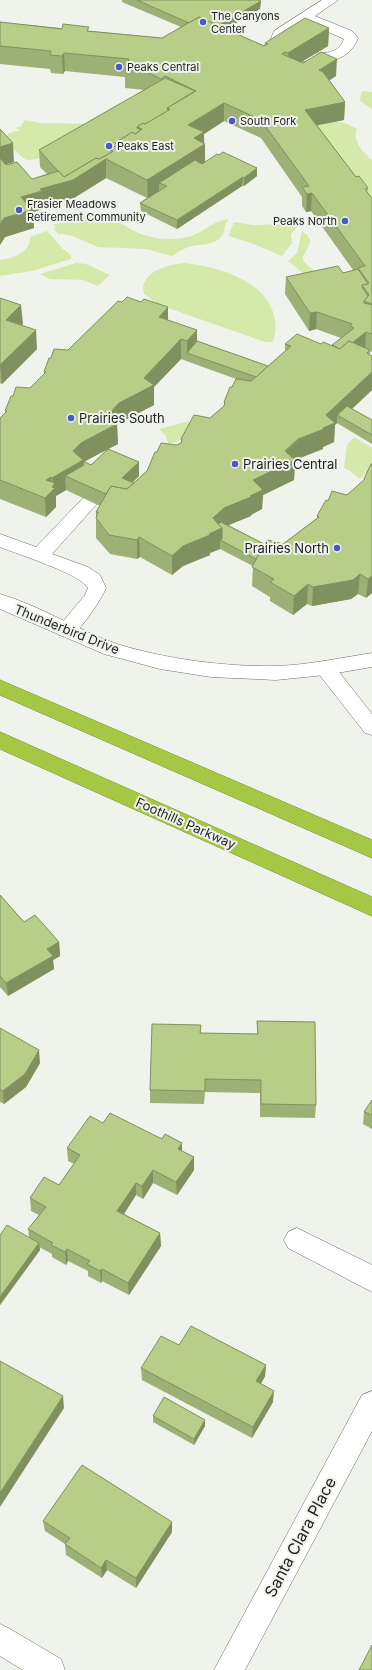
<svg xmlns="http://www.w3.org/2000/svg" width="372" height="1670" font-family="Inter,sans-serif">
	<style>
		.green { fill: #d5eaaa }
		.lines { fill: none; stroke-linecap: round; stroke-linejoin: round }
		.lane-casing { stroke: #6c6d69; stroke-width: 1 }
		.street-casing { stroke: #6c6d69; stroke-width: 1 }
		.highway-casing { stroke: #758d36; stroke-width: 1 }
		.lane { fill: #fff; fill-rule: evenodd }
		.street { fill: #fff; fill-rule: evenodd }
		.highway { fill: #a4c843; fill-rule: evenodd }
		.wall { fill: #9db075; fill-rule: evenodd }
		.shaded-wall { fill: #80905f }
		.building { fill: #b7cd88; stroke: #80905f }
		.poi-dot { fill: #4958cd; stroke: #f0f2ec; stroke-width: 1.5 }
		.labels { text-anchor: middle; stroke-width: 4; stroke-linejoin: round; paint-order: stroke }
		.far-poi-label { font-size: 11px; fill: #1f201e; stroke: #f0f2ec; text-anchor: start }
		.poi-label { font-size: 13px; fill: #1f201e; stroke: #f0f2ec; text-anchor: start }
		.street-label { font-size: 13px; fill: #1f201e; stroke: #f0f2ec }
		.near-street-label { font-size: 16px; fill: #1f201e; stroke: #f0f2ec }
	</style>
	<rect width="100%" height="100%" fill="#f0f2ec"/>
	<g class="green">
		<polygon points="363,91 372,92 372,109 360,101 361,94"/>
		<path d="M 25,120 L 40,123 L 96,124 C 83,132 42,162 28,160 C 22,159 9,144 4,140 L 9,133 L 20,130 L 15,128 L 21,126 Z"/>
		<path d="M 337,121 L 347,124 L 357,129 C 351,139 364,154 372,160 L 372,210 L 312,126 Z"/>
		<path d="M 97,213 C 116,216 127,230 144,235 C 160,240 181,241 196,234 C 209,228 214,221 229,219 C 223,224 226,233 220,238 C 213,245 201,244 192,246 C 185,248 178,251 172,256 L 146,249 L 98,247 L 70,235 L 58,234 L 54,229 L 56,227 L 53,225 Z"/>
		<polygon points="234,222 253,225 282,224 297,227 291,234 292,243 282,256 251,243 228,236"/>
		<path d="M 47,231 L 63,249 L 71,255 L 71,259 L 32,271 L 0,276 L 0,260 C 12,259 31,252 30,237 Z"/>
		<path d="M 302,231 L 307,235 L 310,240 C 307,258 293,256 315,271 L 308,277 L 288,261 L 297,253 Z"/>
		<polygon points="76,263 86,264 110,275 98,286 83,280 50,279 40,274"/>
		<path d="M 185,263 C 218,267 270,281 275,321 C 276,328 276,336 272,342 L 265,342 L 165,307 L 156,303 L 144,294 C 138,272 169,264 185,263 Z"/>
		<path d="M 205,417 C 198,431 185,440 169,444 L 165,435 L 159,429 Z"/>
		<polygon points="354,437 372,448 372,467 360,479 350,471 344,468 347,445"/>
	</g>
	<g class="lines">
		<g class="lane-casing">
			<g id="lane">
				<path d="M 322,0 L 338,0 L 315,16 L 352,31 L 358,38 C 350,60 325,66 303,61 L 301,58 L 303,55 C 318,51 337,58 344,39 L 306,22 L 285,36 L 284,40 L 291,47 L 289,50 C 280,52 275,48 270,41 L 274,31 Z"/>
				<path d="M 90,495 L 96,497 L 99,501 L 96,505 L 52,554 L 88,567 L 100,575 L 106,588 C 102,598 81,631 71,635 C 67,637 64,636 59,635 L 56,630 L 85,595 L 88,588 C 81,574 17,554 0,547 L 0,534 L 36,547 L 84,497 Z"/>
				<polygon points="325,661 332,663 372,714 372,735 365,733 318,673 315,668 318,663"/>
			</g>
		</g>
		<g class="street-casing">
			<g id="street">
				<path d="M 0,594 C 41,606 77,630 117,644 C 165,659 226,667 276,666 C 308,665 340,658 372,653 L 372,667 L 325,675 L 276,680 L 211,677 L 160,669 L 104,654 L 0,609 Z"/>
				<polygon points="297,1228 372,1265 372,1292 288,1248 284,1240 288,1232"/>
				<polygon points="372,1391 372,1431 245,1670 214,1670 362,1395"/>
				<polygon points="0,1624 10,1629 61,1659 65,1670 23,1670 0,1656"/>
			</g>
		</g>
		<g class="highway-casing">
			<g id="highway">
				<polygon points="0,680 372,840 372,858 0,695"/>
				<polygon points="0,732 372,897 372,916 0,749"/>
			</g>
		</g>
		<use href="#lane" class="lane"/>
		<use href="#street" class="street"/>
		<use href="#highway" class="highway"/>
	</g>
	<g class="wall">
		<path d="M 122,0 L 258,0 L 261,1 L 260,9 L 226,29 L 264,46 L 265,43 L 329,28 L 328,46 L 301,62 L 336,76 L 329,80 L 345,102 L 344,120 L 317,125 L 356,177 L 368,188 L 367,192 L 372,199 L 372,352 L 370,351 L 370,355 L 372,390 L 352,409 L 372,420 L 372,444 L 337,423 L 335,425 L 334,442 L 323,447 L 323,449 L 297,459 L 295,461 L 294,480 L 263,495 L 262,509 L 251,515 L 251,516 L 228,525 L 266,545 L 283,544 L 317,518 L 317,516 L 328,501 L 347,495 L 364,481 L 364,479 L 372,464 L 372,593 L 366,598 L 358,594 L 351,599 L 312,606 L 307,604 L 293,615 L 270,601 L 270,597 L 252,586 L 253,566 L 220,549 L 210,553 L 210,555 L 183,566 L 172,575 L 140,557 L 137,559 L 110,554 L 96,538 L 96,512 L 100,506 L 66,490 L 56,496 L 56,507 L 46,517 L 0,499 L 0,418 L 6,412 L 5,411 L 13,396 L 30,388 L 44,374 L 44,372 L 51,358 L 68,350 L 168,320 L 197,341 L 268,366 L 285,351 L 285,344 L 321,344 L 332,345 L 341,338 L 316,329 L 309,331 L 285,294 L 286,277 L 343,273 L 353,270 L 311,211 L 306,212 L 302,206 L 302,197 L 261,138 L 224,121 L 204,134 L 205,162 L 257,176 L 244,186 L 242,186 L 177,229 L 141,211 L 140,203 L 147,198 L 106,178 L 74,198 L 43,206 L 43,209 L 33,212 L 34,228 L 5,237 L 0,245 L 0,129 L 14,162 L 5,164 L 32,179 L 47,174 L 40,167 L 39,150 L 145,90 L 125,88 L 125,77 L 65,71 L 63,74 L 51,73 L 50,69 L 0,64 L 0,22 L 162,38 L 181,27 L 122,2 ZM 181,359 L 236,379 L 224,402 L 224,406 L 210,418 L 181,439 L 181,443 L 177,445 L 157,452 L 147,471 L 134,483 L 132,483 L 139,476 L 139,462 L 108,449 L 118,444 L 117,425 L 119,423 L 154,405 L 154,387 ZM 108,449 L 91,465 L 84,462 Z"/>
		<polygon points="0,298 23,324 21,325 37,349 2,384 0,383"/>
		<polygon points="0,895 24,922 59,942 60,956 53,960 54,969 8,996 0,987"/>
		<polygon points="257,1021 316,1105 315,1118 260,1117 260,1093 205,1092 204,1104 150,1103 150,1090 201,1025 201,1033 257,1034"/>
		<polygon points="0,1028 40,1063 26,1087 4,1104 0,1102"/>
		<polygon points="372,1100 372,1129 363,1124 364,1112"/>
		<polygon points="103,1123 162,1139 182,1143 182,1151 194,1157 194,1170 177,1195 153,1183 143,1199 136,1195 124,1214 160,1233 161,1246 129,1295 102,1281 101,1283 88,1276 88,1271 68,1261 66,1265 52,1257 52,1254 39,1247 40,1250 0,1305 0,1235 29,1237 28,1229 39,1215 31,1211 30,1198 59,1185 74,1164 68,1161 67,1148"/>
		<polygon points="179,1345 266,1365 265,1376 261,1384 273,1402 252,1438 142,1380 141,1368"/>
		<polygon points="153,1416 205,1420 205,1426 194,1445 153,1422"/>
		<polygon points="43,1521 172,1532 136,1588 107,1570 102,1578 66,1555 65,1544 45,1531"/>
	</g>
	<g class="shaded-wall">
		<polygon points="261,1 260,9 217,34 217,26"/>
		<polygon points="329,28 328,46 287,71 288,53"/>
		<polygon points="64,53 65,71 63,74 62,56"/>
		<polygon points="337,59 336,76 318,88 319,70"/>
		<polygon points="345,102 344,120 304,128 305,110"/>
		<polygon points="224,103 224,121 204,134 204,145 205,144 205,162 159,183 159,191 148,198 147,180 188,125"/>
		<polygon points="132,134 132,151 119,159 119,162 116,164 106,159 106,178 74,198 43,206 43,209 33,212 34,228 5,237 0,245 0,224 4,218 22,213 21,197 40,191 40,189 64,182 64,178 96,159 96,165 100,163 100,161 113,152 113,151 111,150 118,145 118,144 117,143"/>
		<polygon points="13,143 14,162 0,166 0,147"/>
		<polygon points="257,168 257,176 244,186 244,178"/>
		<polygon points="243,177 242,186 177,229 177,220"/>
		<polygon points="312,193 311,211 306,212 307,194"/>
		<polygon points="21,305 23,324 8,338 6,320"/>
		<polygon points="168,307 168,327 159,317"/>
		<polygon points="317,312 316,329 309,331 310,313"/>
		<polygon points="36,330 37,349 2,384 0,365"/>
		<polygon points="197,330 197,350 187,353 187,341"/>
		<polygon points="366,332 365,349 351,344"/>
		<polygon points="181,339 181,359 154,387 154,405 119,423 117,425 118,444 83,462 84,479 65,476 66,490 56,496 56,507 46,517 45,498 46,480 51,477 52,491 52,487 53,485 52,478 73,451"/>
		<polygon points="372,372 372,390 342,418 337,415 337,423 335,425 334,442 323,447 323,449 297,459 295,461 294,480 263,495 262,509 251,515 251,516 224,527 222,541 220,540 220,549 210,553 210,555 183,566 172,575 172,556"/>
		<polygon points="139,462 139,476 122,492 122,478"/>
		<polygon points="139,537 140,557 137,559 137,540"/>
		<polygon points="360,574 358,594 351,599 312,606 313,587"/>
		<polygon points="372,576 372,593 366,598 368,579"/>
		<polygon points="308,584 307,604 293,615 294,596"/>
		<polygon points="59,942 60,956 53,960 54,969 8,996 6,983 47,949"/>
		<polygon points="39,1050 40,1063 26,1087 4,1104 3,1091"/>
		<polygon points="182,1143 182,1156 178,1149"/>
		<polygon points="194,1157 194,1170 177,1195 176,1182"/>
		<polygon points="153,1170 153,1183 143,1199 142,1186"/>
		<polygon points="136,1183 136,1195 118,1223 117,1211"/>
		<polygon points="160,1233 161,1246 129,1295 128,1283"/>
		<polygon points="39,1243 40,1250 0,1305 0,1297"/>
		<polygon points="67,1249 68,1261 66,1265 65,1252"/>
		<polygon points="102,1269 102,1281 101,1283 100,1271"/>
		<polygon points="266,1365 265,1376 256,1393 256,1381"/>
		<polygon points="274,1391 273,1402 252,1438 253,1427"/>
		<polygon points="63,1396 64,1408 0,1507 0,1493"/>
		<polygon points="205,1420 205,1426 194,1445 194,1439"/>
		<polygon points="172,1522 172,1532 136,1588 136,1578"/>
		<polygon points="106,1560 107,1570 102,1578 101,1568"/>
	</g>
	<g class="building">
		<polygon points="137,0 258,0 261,1 218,26 199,17 189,23"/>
		<polygon points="199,17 264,46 268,44 265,43 305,18 329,28 288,53 285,52 282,54 303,63 321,52 337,59 319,70 323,72 345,102 305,110 356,177 359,176 368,188 365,189 372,199 372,304 364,301 369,295 362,285 369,283 358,268 365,266 312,193 307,194 302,187 309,186 261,120 224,103 188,125 204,132 194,138 205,144 147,180 106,159 73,180 40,189 42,191 21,197 32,210 4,218 0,224 0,158 6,165 17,162 32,179 59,171 64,177 96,158 99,159 113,151 110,149 118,144 115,143 132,132 135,134 142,129 137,127 143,123 145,124 170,109 167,108 196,91 165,76 161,79 147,72 125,70 129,59 64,53 62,56 50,55 51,51 0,46 0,22 62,29 63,24 89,27 87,31 162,38"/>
		<polygon points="165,78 195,91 167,108 167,109 169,110 145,124 143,123 137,127 137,128 141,130 135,134 132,132 115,143 117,145 110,149 110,150 112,152 99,159 96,158 64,177 59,171 58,171 39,150"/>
		<polygon points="0,129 13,143 0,147"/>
		<polygon points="223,152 257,168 244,178 243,177 177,220 140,203 167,186 159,183 195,160 202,164 217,154 219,155"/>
		<polygon points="338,266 343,273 358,269 368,284 362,285 362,287 368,296 364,301 364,303 372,305 372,334 366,332 352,343 349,341 340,349 332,345 354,328 350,326 352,324 317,312 310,313 286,277"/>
		<polygon points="127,297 141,302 144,299 168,307 159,317 197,330 187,341 181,339 144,378 154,385 119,403 107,416 117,424 81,443 73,451 83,460 52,478 51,477 46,480 55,483 52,487 55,488 45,498 0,480 0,418 7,411 5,411 11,396 13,396 16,387 30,388 46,372 44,372 49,358 51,358 54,349 68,350 118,301 122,302"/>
		<polygon points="0,298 21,305 6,320 36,330 0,365"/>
		<polygon points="297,334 321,344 323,342 340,349 349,341 370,350 367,353 372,356 372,372 326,415 335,423 323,428 324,429 298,439 285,451 295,460 253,480 263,490 250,496 251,497 224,508 213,518 222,528 209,534 210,535 183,546 172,556 139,537 137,540 109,535 96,518 98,512 96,512 111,486 127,489 147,471 155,452 157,452 161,443 177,445 181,443 182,439 181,439 194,415 210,418 224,406 225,402 224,402 230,387 232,387 236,379 251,381 291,346 285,344"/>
		<polygon points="197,341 268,366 256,377 187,353"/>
		<polygon points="347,406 372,420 372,435 337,415"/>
		<polygon points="108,449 139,462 122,478 134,483 127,489 111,486 106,494 65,476 84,465 83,461 91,465"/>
		<polygon points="371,464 372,464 372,576 368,579 360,574 353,580 313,587 308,584 294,596 270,582 274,579 252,567 261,550 263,551 268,540 283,544 319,517 317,516 326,500 328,501 332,491 347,495 365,479 364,479"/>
		<polygon points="221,522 266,545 263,551 261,550 256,559 220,540 222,539 222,528 218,524"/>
		<polygon points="0,895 24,922 35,915 59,942 47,949 53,956 6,983 0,976"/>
		<polygon points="257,1021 315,1022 316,1105 261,1104 261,1080 205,1079 205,1091 150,1090 152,1024 201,1025 200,1033 258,1034"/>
		<polygon points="0,1028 39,1050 25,1074 3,1091 0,1090"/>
		<polygon points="372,1100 372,1115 364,1112"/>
		<polygon points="110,1113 162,1139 165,1134 182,1143 178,1149 194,1157 176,1182 153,1170 142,1186 136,1183 117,1211 160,1233 128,1283 102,1269 100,1271 87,1264 90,1261 67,1249 65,1252 51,1245 53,1243 28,1229 46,1207 30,1198 44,1177 59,1185 80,1155 67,1148 90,1116 103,1123"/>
		<polygon points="7,1225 39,1243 0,1297 0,1235"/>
		<polygon points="191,1326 266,1365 256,1381 274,1391 253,1427 141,1368 161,1336 179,1345"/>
		<polygon points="0,1361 63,1396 0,1493"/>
		<polygon points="164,1397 205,1420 194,1439 153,1416"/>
		<polygon points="82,1465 172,1522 136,1578 106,1560 101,1568 65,1544 70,1538 43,1521"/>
		<polygon points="372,1645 372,1670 359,1670"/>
	</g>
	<g class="poi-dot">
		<circle cx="203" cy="22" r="4"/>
		<circle cx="119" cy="67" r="4"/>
		<circle cx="232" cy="121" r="4"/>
		<circle cx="109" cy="146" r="4"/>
		<circle cx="19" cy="210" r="4"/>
		<circle cx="345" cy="221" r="4"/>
		<circle cx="71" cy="418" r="4"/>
		<circle cx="235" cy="464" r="4"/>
		<circle cx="337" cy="548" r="4"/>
	</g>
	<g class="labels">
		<g class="far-poi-label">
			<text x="211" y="20">The Canyons<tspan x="211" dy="13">Center</tspan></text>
			<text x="127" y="71">Peaks Central</text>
			<text x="240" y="125">South Fork</text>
			<text x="117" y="150">Peaks East</text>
			<text x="27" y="208">Frasier Meadows<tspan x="27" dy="13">Retirement Community</tspan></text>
			<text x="337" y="225" text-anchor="end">Peaks North</text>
		</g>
		<g class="poi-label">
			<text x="79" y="423">Prairies South</text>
			<text x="243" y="469">Prairies Central</text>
			<text x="329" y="553" text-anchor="end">Prairies North</text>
		</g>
		<g class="street-label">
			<text transform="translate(67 629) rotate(22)" y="5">Thunderbird Drive</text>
			<text transform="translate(186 823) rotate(24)" y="5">Foothills Parkway</text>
		</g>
		<g class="near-street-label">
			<text transform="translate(300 1537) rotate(-62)" y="6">Santa Clara Place</text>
		</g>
	</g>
</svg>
